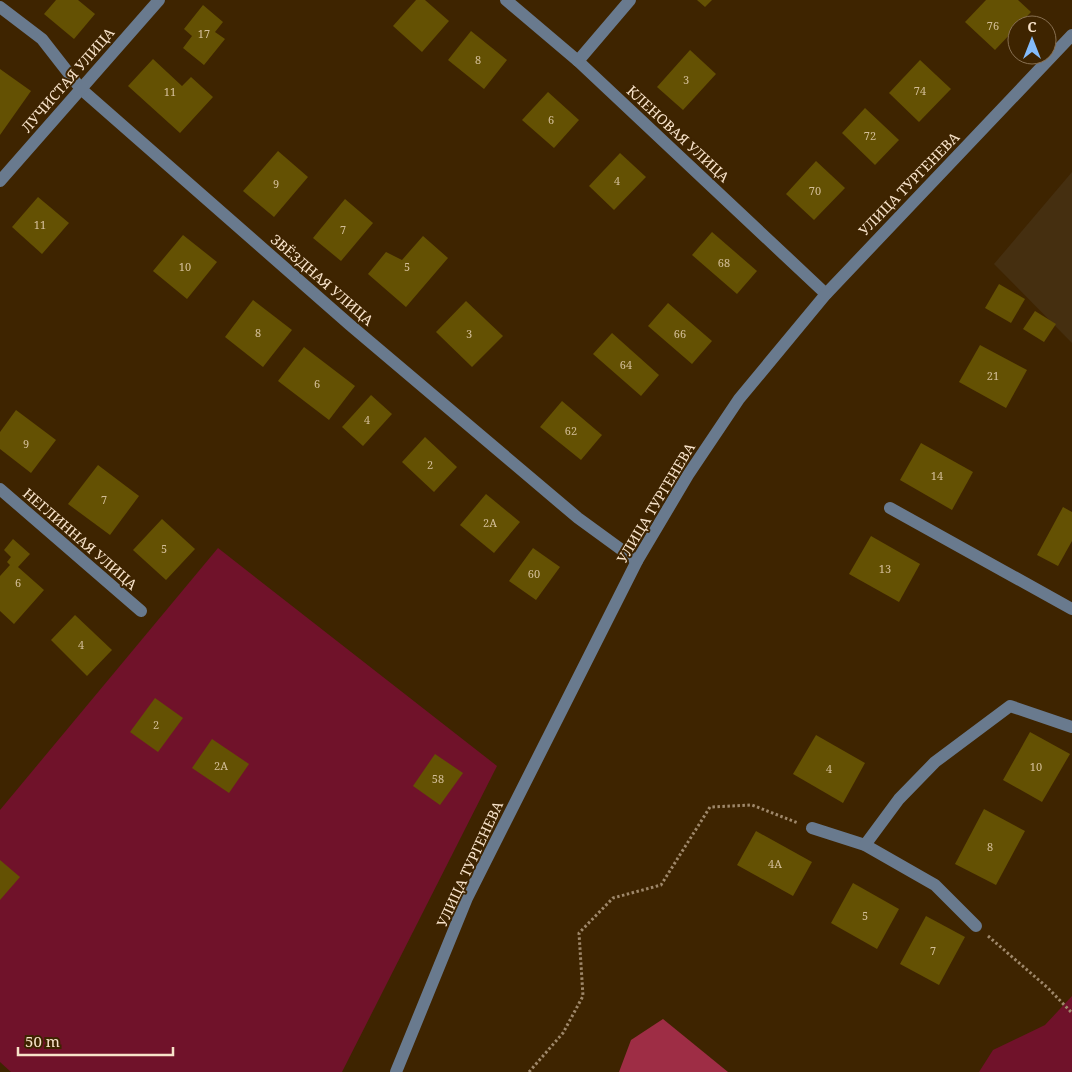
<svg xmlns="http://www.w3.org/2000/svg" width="1072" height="1072" font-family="'Noto Serif',serif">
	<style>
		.built { fill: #452f10 }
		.green { fill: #70122a }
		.forest { fill: #9e2d45 }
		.building { fill: #645103 }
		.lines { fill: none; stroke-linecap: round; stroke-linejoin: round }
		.path { stroke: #9f886a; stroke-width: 3; stroke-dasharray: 2.5 2.5; stroke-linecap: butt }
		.minor { stroke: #697a8e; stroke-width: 12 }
		.labels { text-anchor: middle; stroke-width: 4; stroke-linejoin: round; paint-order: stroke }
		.number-label { font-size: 11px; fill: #d3be98 }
		.street-label { font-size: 14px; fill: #f8e3ca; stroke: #3e2400 }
	</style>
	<rect width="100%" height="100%" fill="#3e2400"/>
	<polygon class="built" points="1072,172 1072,343 994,264"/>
	<g class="green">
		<polygon points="218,548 497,766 342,1072 11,1072 0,1062 0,810"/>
		<polygon points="1072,996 1072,1072 979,1072 993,1050 1045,1025"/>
	</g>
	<polygon class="forest" points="663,1019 728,1072 619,1072 631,1040"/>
	<g class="building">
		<polygon points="56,0 78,0 95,14 74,39 44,14"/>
		<polygon points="416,0 425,0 449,21 422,52 393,26"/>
		<polygon points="697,0 712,0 705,7"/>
		<polygon points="986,0 1018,0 1031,12 995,50 965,22"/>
		<polygon points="203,5 223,22 215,32 225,39 204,65 183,48 192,36 184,29"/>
		<polygon points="471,31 507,60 484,89 448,60"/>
		<polygon points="690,50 716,74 683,110 657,87"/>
		<polygon points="153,59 182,86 191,77 213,97 180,133 128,86"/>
		<polygon points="920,60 951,89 919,122 889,93"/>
		<polygon points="0,69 31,91 0,135"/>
		<polygon points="548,92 579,120 554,148 522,120"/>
		<polygon points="865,108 899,140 875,165 842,133"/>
		<polygon points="278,151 308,177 274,217 243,191"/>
		<polygon points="620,153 646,177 614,210 589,186"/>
		<polygon points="816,161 845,188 814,220 786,194"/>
		<polygon points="38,197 69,223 42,254 12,227"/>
		<polygon points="345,199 373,223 341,261 313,238"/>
		<polygon points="712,232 757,271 737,294 692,255"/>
		<polygon points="183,235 217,262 187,299 153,271"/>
		<polygon points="423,236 448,258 406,307 368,274 386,252 402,260"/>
		<polygon points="999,284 1025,299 1011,323 985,308"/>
		<polygon points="253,300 292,330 263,367 225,337"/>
		<polygon points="466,301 503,336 472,367 436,332"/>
		<polygon points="668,303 712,341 692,364 648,326"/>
		<polygon points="1035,311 1056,324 1044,342 1023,329"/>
		<polygon points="612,333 659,375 641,396 593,354"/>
		<polygon points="980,345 1027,370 1006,408 959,382"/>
		<polygon points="304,347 355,386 329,420 278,381"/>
		<polygon points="371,395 392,414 363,446 342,427"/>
		<polygon points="562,401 602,435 581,460 540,427"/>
		<polygon points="16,410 56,440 31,473 0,449 0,432"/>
		<polygon points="425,437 457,467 434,492 402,462"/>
		<polygon points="921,443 973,472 952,510 900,480"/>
		<polygon points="98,465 139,496 110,535 68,504"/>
		<polygon points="486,494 520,522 494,553 460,525"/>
		<polygon points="1063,507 1072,512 1072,541 1058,566 1037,555"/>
		<polygon points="162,519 195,549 166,580 133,550"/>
		<polygon points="871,536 920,564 899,602 849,574"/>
		<polygon points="13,539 30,554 18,567 44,590 14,624 0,611 0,576 10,565 7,562 11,557 4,550"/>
		<polygon points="533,548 560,567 536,600 509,581"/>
		<polygon points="75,615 112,650 87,676 51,640"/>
		<polygon points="155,698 183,718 158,752 130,732"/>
		<polygon points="1030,732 1070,754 1042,802 1003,780"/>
		<polygon points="816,735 865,763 843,803 793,774"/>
		<polygon points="212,739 249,764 229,793 192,768"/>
		<polygon points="435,754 463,773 440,805 413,786"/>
		<polygon points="984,809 1025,831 996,885 955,864"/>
		<polygon points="756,831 812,862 793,896 737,865"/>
		<polygon points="0,860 20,877 0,900"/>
		<polygon points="853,883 899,909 877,949 831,923"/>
		<polygon points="926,916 965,937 939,985 900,964"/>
	</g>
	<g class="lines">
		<g class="path">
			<polyline points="988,936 1048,988 1072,1013"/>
			<polyline points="529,1072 563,1033 583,996 579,933 613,898 661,885 710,807 752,805 798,823"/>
		</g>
		<g class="minor">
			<polyline points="506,0 578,61 826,294"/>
			<polyline points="0,7 42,39 81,89 350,325 578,518 637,561"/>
			<polyline points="578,61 630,0"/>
			<polyline points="0,181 159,0"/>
			<polyline points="0,489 141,611"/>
			<polyline points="890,508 1072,609"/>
			<polyline points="812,828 865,845 935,885 976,926"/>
			<polyline points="865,845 899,799 935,762 1010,706 1072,727"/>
			<polyline points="396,1072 467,898 637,561 688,475 739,399 826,294 1072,35"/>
		</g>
	</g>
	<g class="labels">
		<g class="number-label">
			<text x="993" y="30">76</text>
			<text x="204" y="38">17</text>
			<text x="478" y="64">8</text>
			<text x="686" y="84">3</text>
			<text x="920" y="95">74</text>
			<text x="170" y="96">11</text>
			<text x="551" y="124">6</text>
			<text x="870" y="140">72</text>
			<text x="617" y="185">4</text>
			<text x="276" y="188">9</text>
			<text x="815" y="195">70</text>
			<text x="40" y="229">11</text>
			<text x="343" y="234">7</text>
			<text x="724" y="267">68</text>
			<text x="185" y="271">10</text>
			<text x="407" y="271">5</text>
			<text x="258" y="337">8</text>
			<text x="469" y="338">3</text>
			<text x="680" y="338">66</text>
			<text x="626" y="369">64</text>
			<text x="993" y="380">21</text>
			<text x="317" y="388">6</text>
			<text x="367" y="424">4</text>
			<text x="571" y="435">62</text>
			<text x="26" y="448">9</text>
			<text x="430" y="469">2</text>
			<text x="937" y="480">14</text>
			<text x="104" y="504">7</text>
			<text x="490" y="527">2А</text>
			<text x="164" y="553">5</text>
			<text x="885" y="573">13</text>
			<text x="534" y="578">60</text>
			<text x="18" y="587">6</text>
			<text x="81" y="649">4</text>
			<text x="156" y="729">2</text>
			<text x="221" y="770">2А</text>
			<text x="1036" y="771">10</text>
			<text x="829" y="773">4</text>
			<text x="438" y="783">58</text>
			<text x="990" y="851">8</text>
			<text x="775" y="868">4А</text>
			<text x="865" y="920">5</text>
			<text x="933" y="955">7</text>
		</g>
		<g class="street-label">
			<text transform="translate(68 80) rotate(-49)" y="5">ЛУЧИСТАЯ УЛИЦА</text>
			<text transform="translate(678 134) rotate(43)" y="5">КЛЕНОВАЯ УЛИЦА</text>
			<text transform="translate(909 184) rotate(-46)" y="5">УЛИЦА ТУРГЕНЕВА</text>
			<text transform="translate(322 280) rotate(41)" y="5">ЗВЁЗДНАЯ УЛИЦА</text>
			<text transform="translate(656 503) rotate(-59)" y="5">УЛИЦА ТУРГЕНЕВА</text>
			<text transform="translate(80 539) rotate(41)" y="5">НЕГЛИННАЯ УЛИЦА</text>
			<text transform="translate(470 864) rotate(-65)" y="5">УЛИЦА ТУРГЕНЕВА</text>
		</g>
	</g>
	<g transform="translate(1032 40)"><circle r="24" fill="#3e2400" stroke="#887051"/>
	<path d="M0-4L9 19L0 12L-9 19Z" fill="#84bcfb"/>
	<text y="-8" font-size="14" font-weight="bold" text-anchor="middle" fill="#f8e3ca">С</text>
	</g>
	<path d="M18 1047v8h155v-8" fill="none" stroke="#f8e3ca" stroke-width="2.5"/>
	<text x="25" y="1047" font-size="15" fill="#f8e3ca" stroke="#3e2400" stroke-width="4" paint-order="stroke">50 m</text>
</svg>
